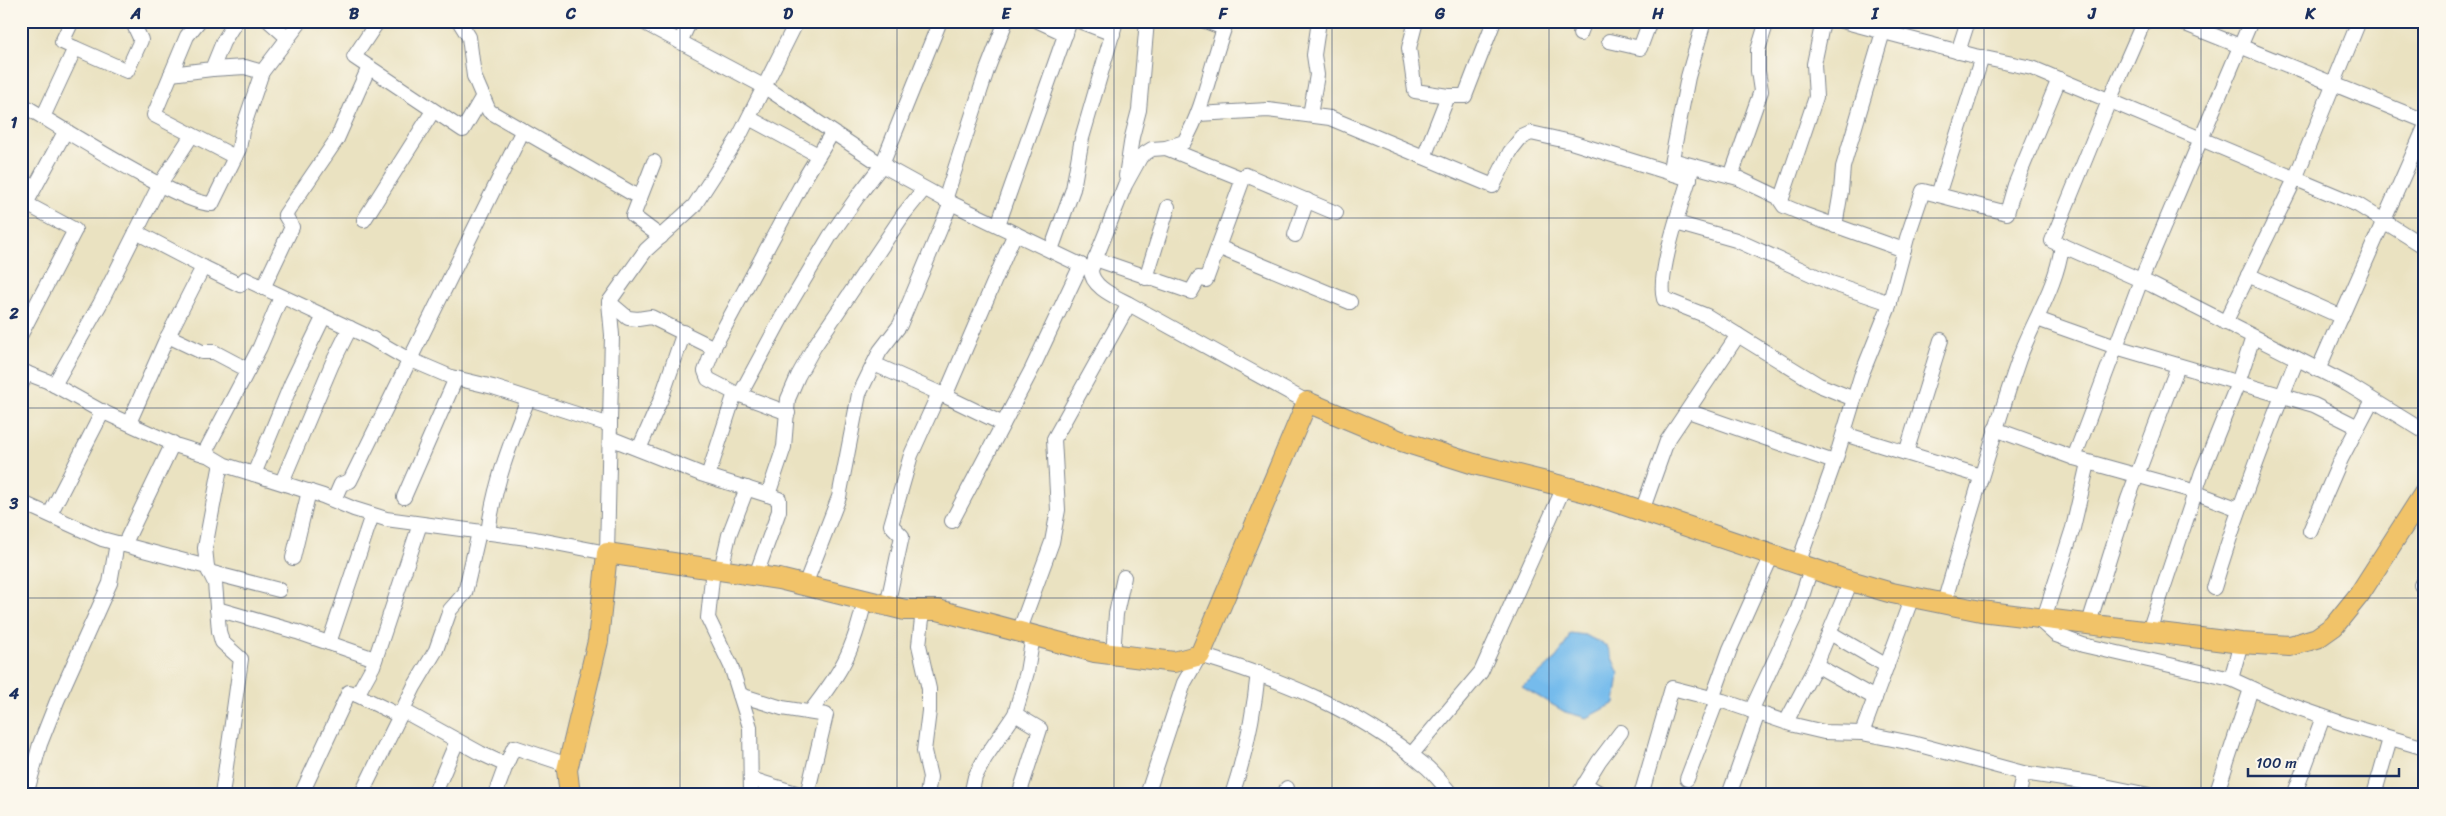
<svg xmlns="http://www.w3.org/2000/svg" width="2446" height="816" font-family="Sriracha,sans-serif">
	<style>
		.water { fill: #74bbec; stroke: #4875a5 }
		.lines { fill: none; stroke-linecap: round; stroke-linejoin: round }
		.minor-casing { stroke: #828890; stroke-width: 16 }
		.highway-casing { stroke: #828890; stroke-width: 22 }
		.minor { stroke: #fff; stroke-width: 14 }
		.highway { stroke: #f1c369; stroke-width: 20 }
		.grid { fill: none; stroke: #1b2f5e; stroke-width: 1; stroke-opacity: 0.55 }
		.neatline { fill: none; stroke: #1b2f5e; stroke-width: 2 }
		.grid-label { font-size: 16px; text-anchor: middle; font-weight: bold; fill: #1b2f5e }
	</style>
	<rect width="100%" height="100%" fill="#fbf7ec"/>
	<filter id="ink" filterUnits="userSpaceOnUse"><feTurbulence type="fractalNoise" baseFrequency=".02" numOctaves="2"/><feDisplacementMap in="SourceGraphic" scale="10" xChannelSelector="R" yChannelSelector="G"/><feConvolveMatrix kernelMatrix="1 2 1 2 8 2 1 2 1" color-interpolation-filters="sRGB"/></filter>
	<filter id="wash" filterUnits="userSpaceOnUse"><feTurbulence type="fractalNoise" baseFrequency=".0096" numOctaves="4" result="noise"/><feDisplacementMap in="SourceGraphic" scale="20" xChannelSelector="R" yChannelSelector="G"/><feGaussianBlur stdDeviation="1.12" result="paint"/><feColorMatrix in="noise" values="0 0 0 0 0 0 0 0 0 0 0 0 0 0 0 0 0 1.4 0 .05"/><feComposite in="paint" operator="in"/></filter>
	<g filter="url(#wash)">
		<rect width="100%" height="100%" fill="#eae2c1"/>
		<path class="water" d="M 1570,633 L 1585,635 L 1607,646 L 1619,674 L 1615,703 L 1587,718 L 1565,712 L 1522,687 C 1542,672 1562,657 1570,633 Z"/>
	</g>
	<g filter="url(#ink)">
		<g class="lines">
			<g class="minor-casing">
				<g id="minor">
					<polyline points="199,21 187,36 154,115 235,157"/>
					<polyline points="269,21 288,38"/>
					<polyline points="378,21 354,57 463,130 483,96"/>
					<polyline points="459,21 469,37 474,76 489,111 640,198"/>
					<polyline points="641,21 765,87 882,165 951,203 1091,270"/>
					<polyline points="1038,21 1066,34"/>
					<polyline points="1079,21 1113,34"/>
					<polyline points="1205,21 1224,28"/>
					<path d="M 1227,21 C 1211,61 1206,105 1184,142 L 1166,148 L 1152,149 L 1141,156 L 1125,185 L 1091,270 C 1091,287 1116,297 1129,304 L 1307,402"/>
					<polyline points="1416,21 1409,48 1415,91 1448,96"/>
					<polyline points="1842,21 1975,56 2032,68 2358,205 2425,247"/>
					<polyline points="2144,21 2109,101 2052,241 2152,285 2347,384 2425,432"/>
					<polyline points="2178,21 2425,121"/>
					<polyline points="1580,34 1585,21"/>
					<polyline points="1609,41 1640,48 1650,21"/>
					<polyline points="680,42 690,21"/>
					<polyline points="75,48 127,71 141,40 134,25 136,21"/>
					<polyline points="1958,52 1968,21"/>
					<polyline points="212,69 245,67 262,72"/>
					<polyline points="171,74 212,69 223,42 236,21"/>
					<path d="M 21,104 C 56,124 181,205 212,204 L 239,149 L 242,131 L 262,72 L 301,21"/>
					<polyline points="1198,114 1268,110 1330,118 1493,186 1510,152 1522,137 1531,133 1571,142 1690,179"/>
					<polyline points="1310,115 1317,75 1314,55 1319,21"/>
					<polyline points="43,117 75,48 62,42 72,21"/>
					<polyline points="749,118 818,155"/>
					<polyline points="1424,157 1448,96 1465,96 1494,21"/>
					<polyline points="1672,160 1738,178 1778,197 1784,206 1803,214 1904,250"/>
					<polyline points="654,162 633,216 661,237"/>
					<path d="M 1693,166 C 1685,194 1656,274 1664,299 L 1707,316 L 1819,385 L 1854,399"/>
					<polyline points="1670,169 1688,77 1704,21"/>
					<polyline points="1126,176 1132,137 1139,110 1147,21"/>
					<polyline points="1731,176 1761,91 1758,71 1758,50 1767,21"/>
					<polyline points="1243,179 1246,175 1336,213"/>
					<polyline points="1938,195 1982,57"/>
					<polyline points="945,200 987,70 1006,21"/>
					<polyline points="21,201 75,230 21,334"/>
					<polyline points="1781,201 1816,97 1814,64 1823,21"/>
					<polyline points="21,216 28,200 66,130"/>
					<polyline points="364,220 433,111"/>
					<polyline points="1676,223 1736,240 1831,283 1890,303"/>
					<polyline points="998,225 1070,21"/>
					<polyline points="1835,226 1841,191 1843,167 1883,32"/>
					<polyline points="1295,235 1307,200"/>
					<polyline points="1218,247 1350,302"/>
					<polyline points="1051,250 1073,189 1082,138 1116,21"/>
					<polyline points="1095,259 1191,292 1199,278 1206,280 1243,179 1166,148"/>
					<polyline points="203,267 240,285 245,279 371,338 402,356 451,377 493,387 610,425"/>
					<polyline points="2248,275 2342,317"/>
					<polyline points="1146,278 1168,207"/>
					<polyline points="263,288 292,227 285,215 337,139 369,67"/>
					<polyline points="609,302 628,318 638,319 651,317 714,348"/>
					<polyline points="2037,319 2116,347 2314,405 2358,427"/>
					<polyline points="2225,323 2295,179 2359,21"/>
					<polyline points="168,336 202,352 214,352 248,370"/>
					<polyline points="874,364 939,393"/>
					<polyline points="2318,370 2425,127"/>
					<polyline points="21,371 47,381 99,410 178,446 210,456 225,465 323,496 354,509 386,519 535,539 607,553 612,335 609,302 646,250 694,206 740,135 797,21"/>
					<polyline points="21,385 27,373"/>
					<polyline points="54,385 100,304 160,184 192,135"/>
					<polyline points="735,393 740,395 782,317 830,236 858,196 882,165 940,21"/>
					<polyline points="740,395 788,413"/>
					<polyline points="945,396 1015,233"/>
					<polyline points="1688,411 1834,462"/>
					<polyline points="129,423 165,342 203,267 136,232"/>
					<polyline points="1995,429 2074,458 2186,489 2239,509"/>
					<polyline points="1844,434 1981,476"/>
					<polyline points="610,438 701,474 768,495"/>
					<polyline points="639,449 661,399 684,332"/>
					<polyline points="1906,453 1941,340"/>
					<polyline points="204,454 260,347 281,297"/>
					<polyline points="2074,458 2141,280 2251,21"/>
					<polyline points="221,463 205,548 207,567 215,583 219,631 222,642 241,659 222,795"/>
					<polyline points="254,474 292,382 324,316"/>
					<polyline points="708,476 735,393 708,379 705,371 715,345 806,176 832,133"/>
					<polyline points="282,482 332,364 350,328"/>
					<polyline points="404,497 456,378"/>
					<polyline points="334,500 341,484 350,481 522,132"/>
					<polyline points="21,502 102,539 207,567"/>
					<polyline points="1642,511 1667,441 1738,335"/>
					<polyline points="50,514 103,411"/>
					<polyline points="952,521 1032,369 1081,265"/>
					<polyline points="2310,531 2341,459 2372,400"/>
					<path d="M 488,533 C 494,485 510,444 528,399"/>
					<polyline points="124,545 173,443"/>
					<polyline points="293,558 309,491"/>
					<polyline points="1798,564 1837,455 1861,376 1888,309 1907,238 1923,191 2007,213 2015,185 2059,79"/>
					<polyline points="713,568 708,618 731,666 750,727 751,795"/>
					<polyline points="721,570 729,535 747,488"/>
					<polyline points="209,572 279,590"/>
					<polyline points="756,575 779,511 779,499 768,495 784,447 788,399 798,376 814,347 903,215 924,189"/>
					<polyline points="805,585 839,497 859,394 880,351 900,325 951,203"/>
					<polyline points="2421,585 2425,578"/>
					<path d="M 2214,588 C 2237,510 2266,435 2297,359"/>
					<polyline points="1912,597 1862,733 1912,743 2023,773 2090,783 2149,795"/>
					<path d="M 1944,603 C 1968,521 1991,440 2019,359 C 2033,321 2057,286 2062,245"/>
					<polyline points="887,606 902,536 891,525 911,455 939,393 1003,424"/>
					<polyline points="217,609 297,632 375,659"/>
					<polyline points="923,610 919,645 929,689 929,711 924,751 930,777 927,795"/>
					<polyline points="2037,618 2056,635 2083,645 2231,679"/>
					<polyline points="2044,618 2073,528 2088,463"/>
					<polyline points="2089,623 2128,499 2178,366"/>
					<polyline points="2149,631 2202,472 2238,383 2253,337"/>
					<polyline points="1019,632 1052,542 1058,510 1054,439 1129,304"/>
					<polyline points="1830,633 1887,666"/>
					<polyline points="329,643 372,515"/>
					<polyline points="2241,643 2231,679 2279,701 2350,726 2425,748"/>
					<polyline points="1113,654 1116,614 1124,577"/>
					<polyline points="1816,665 1875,698"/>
					<polyline points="740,695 782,708 826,715 807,795"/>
					<polyline points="1712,699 1730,649 1772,555"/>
					<polyline points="402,710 480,753 506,765 495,795"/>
					<polyline points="1751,711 1797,612 1811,568"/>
					<path d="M 810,712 C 842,671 853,652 865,600"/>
					<polyline points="1015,714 1040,729 1019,795"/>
					<polyline points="400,716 357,695 373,666 420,524"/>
					<polyline points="1786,722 1814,669 1851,581"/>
					<polyline points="1411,755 1481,672 1564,487"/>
					<polyline points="506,765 514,747 568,765"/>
					<polyline points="751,779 802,795"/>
					<polyline points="1687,779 1717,700"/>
					<polyline points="1584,784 1603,795"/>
					<polyline points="2296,790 2323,717"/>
					<polyline points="26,795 40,744 57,701 110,583 117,543"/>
					<polyline points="301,795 349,692 357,695"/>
					<polyline points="361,795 414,687 436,650 450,610 465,593 479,532"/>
					<polyline points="434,795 457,741"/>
					<polyline points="971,795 975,777 985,758 1015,714 1027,672 1033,636"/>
					<path d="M 1147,795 L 1184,683 L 1200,655 C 1280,679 1358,710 1423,764 C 1434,772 1443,785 1452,795"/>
					<path d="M 1232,795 C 1245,756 1254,714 1258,672"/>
					<polyline points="1284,795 1287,788"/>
					<polyline points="1578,795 1599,761 1621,732"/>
					<polyline points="1641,795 1672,688 1723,701 1794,725 1824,732 1862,733"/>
					<polyline points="1729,795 1758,713"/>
					<polyline points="2019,795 2023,773"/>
					<polyline points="2216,795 2251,689"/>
					<polyline points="2374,795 2390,739"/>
				</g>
			</g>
			<g class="highway-casing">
				<polyline id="highway" points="570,795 567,770 598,641 607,553 779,579 905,610 938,610 1095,652 1174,662 1200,655 1307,402 1398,440 1474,464 1586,492 1840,578 1892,593 1981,611 2241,643 2290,646 2317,638 2334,626 2359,595 2425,492"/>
			</g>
			<use href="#minor" class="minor"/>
			<use href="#highway" class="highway"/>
		</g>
	</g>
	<path class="grid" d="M 245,21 L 245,795M 462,21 L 462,795M 680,21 L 680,795M 897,21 L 897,795M 1114,21 L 1114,795M 1332,21 L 1332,795M 1549,21 L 1549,795M 1766,21 L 1766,795M 1984,21 L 1984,795M 2201,21 L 2201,795M 21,218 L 2425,218M 21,408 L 2425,408M 21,598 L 2425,598"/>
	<rect width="2446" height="816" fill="none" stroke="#fbf7ec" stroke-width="55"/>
	<path d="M2248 768v8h151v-8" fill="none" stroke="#1b2f5e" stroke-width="2.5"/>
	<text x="2256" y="768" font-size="15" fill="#1b2f5e" stroke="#fbf7ec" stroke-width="4" paint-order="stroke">100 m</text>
	<rect x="28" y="28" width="2390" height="760" class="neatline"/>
	<g class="grid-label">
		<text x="136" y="19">A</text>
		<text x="354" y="19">B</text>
		<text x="571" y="19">C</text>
		<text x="788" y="19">D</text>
		<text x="1006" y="19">E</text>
		<text x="1223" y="19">F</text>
		<text x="1440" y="19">G</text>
		<text x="1658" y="19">H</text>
		<text x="1875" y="19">I</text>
		<text x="2092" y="19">J</text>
		<text x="2310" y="19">K</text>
		<text x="14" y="128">1</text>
		<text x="14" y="319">2</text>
		<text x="14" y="509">3</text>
		<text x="14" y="699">4</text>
	</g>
</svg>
